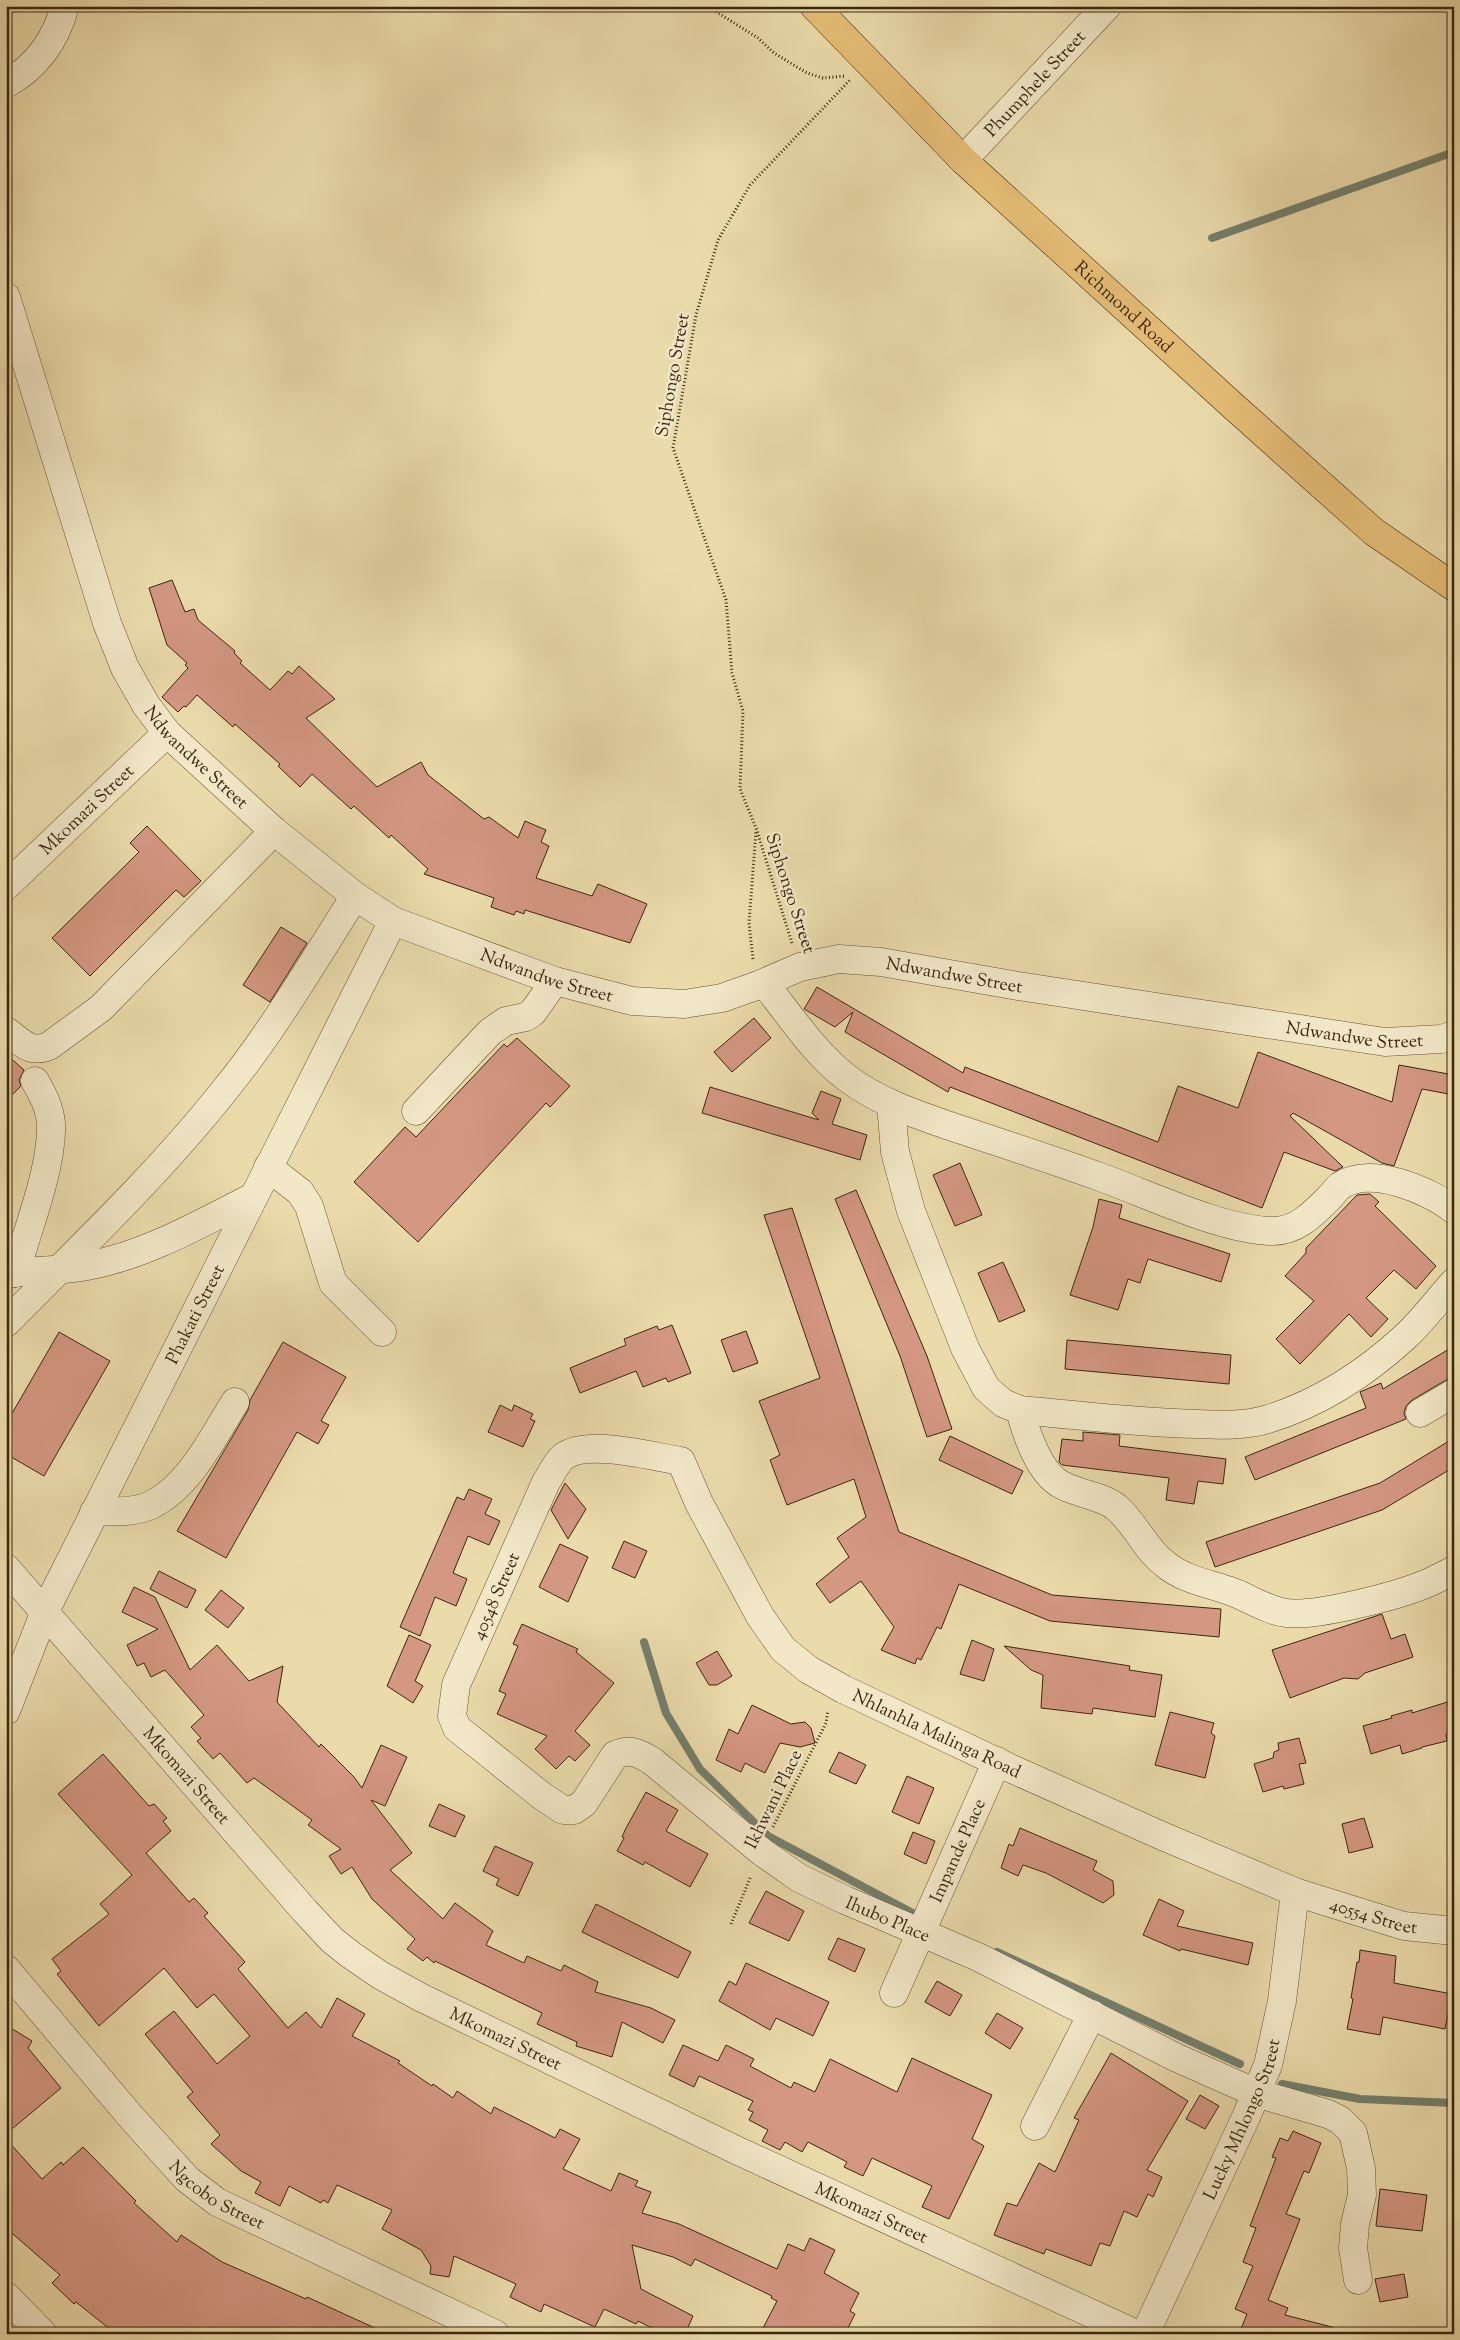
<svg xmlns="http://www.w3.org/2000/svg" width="1460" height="2340" font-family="'Sorts Mill Goudy',serif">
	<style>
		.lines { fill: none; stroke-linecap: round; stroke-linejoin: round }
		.stream { stroke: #73806e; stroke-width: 8 }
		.building { fill: #d49782; stroke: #3b270f }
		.minor-casing { stroke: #675436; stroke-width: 29 }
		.highway-casing { stroke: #3b270f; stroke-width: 29 }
		.path { stroke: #3b270f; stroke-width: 3; stroke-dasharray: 1 2.5; stroke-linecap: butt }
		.minor { stroke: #f2e8c8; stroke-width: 28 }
		.highway { stroke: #e6be76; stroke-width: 28 }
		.labels { text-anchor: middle; stroke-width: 5; stroke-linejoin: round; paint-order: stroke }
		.street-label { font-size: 18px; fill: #3b270f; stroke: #f2e8c8 }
	</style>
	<rect width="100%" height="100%" fill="#ebdbab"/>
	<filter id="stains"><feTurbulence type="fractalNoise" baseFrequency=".004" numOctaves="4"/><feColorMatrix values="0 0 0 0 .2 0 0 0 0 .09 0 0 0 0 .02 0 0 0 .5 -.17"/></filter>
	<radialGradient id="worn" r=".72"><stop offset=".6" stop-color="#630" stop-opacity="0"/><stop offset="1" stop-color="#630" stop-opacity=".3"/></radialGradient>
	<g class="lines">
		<g class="stream">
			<polyline points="1212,238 1454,152"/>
			<polyline points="644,1642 666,1713 700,1769 768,1836 922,1918"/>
			<polyline points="997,1952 1240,2064"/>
			<polyline points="1282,2084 1360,2099 1454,2103"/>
		</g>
	</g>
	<g class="building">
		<polygon points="172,580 185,612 194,609 198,620 235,651 234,653 242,661 240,663 270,690 288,671 292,674 299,666 335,699 306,718 377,787 421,762 428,775 484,819 489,817 518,838 525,821 546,830 541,842 549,846 536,878 592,896 598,884 647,904 630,943 525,910 524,914 516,911 514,915 491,907 494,898 424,874 428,869 391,835 389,838 354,806 351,809 312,774 300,787 278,766 280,764 235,724 233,727 197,695 186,707 184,706 178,712 162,697 188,668 185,665 187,663 167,645 149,588"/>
		<polygon points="147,826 201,881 184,897 176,890 90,976 52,938 139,852 130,843"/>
		<polygon points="281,927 307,943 270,1002 243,985"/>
		<polygon points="817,987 963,1073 965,1067 1158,1142 1178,1086 1238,1108 1258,1052 1392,1102 1399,1065 1454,1075 1454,1095 1422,1089 1394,1166 1382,1163 1293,1113 1290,1116 1343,1167 1335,1171 1284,1152 1262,1208 950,1087 948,1092 845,1032 853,1012 835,1027 804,1009"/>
		<polygon points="754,1018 771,1038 732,1072 714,1052"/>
		<polygon points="517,1038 570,1086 550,1107 546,1103 418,1242 354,1182 405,1127 416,1137 504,1044 507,1047"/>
		<polygon points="6,1054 24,1070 19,1080 21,1086 6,1101"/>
		<polygon points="710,1087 819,1120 812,1113 821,1091 841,1099 832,1124 867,1135 860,1160 702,1113"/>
		<polygon points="960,1163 982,1215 955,1226 933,1175"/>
		<polygon points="856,1190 927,1356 952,1429 927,1437 900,1356 835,1199"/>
		<polygon points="1370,1194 1379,1202 1375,1206 1436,1266 1416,1289 1394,1270 1366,1298 1388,1319 1371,1337 1349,1314 1300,1364 1276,1339 1314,1301 1285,1276 1306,1253 1306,1248 1357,1195"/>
		<polygon points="1099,1199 1122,1205 1119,1218 1230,1254 1221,1282 1148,1259 1140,1283 1128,1279 1118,1310 1070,1295 1093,1227"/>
		<polygon points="792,1208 899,1532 1052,1595 1221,1609 1219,1637 1050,1621 959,1584 941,1629 937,1627 921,1660 917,1658 915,1664 881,1650 894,1627 861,1581 830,1603 816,1584 849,1557 837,1538 866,1517 854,1479 787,1505 770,1460 780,1455 759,1401 820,1378 764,1215"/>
		<polygon points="1003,1262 1025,1311 999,1322 978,1273"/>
		<polygon points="672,1325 691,1373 668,1382 666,1378 643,1387 636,1371 580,1393 570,1368 626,1345 624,1339 657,1326 659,1330"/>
		<polygon points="746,1331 758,1363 733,1372 721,1340"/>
		<polygon points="59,1332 110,1361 44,1476 6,1454 6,1424"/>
		<polygon points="1067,1340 1231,1355 1229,1384 1065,1369"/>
		<polygon points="283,1342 346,1377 321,1421 329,1425 318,1444 297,1432 226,1558 177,1531 248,1410 250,1400"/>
		<polygon points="1454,1346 1454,1377 1446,1380 1412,1400 1406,1406 1404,1413 1406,1419 1255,1480 1245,1457 1366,1408 1360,1392 1381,1383 1383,1389"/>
		<polygon points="500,1405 512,1411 514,1405 533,1414 530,1419 535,1421 523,1447 488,1432"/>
		<polygon points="1083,1432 1120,1435 1119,1446 1226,1459 1223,1484 1198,1481 1194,1504 1166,1500 1169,1478 1062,1465 1059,1462 1062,1439 1083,1441"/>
		<polygon points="950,1436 1023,1471 1012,1494 939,1460"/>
		<polygon points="1454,1438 1454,1467 1382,1510 1215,1567 1206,1542 1380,1483"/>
		<polygon points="565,1483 586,1509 568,1539 551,1510"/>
		<polygon points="469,1489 492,1499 485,1514 500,1521 489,1545 468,1536 453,1573 467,1579 456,1606 435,1597 420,1636 400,1627 457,1497 464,1500"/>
		<polygon points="624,1541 647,1551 635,1578 612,1568"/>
		<polygon points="560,1544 588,1557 568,1602 539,1587"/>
		<polygon points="159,1571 196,1590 187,1608 150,1589"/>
		<polygon points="134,1587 155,1597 190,1670 217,1645 249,1681 283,1666 277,1702 319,1747 321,1744 354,1777 362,1788 381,1745 407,1757 385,1806 371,1800 412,1853 390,1870 443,1919 455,1903 493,1931 486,1945 524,1963 527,1956 561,1971 564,1965 598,1982 595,1992 651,2008 675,2020 663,2043 622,2022 612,2057 576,2046 577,2042 537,2024 542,2013 435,1961 434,1963 427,1957 423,1961 407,1949 415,1939 372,1899 352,1867 341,1874 329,1856 341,1849 308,1825 312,1820 254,1778 247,1783 220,1753 213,1759 197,1741 201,1738 191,1727 204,1715 165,1670 151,1677 144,1663 137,1666 127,1645 158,1629 122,1612"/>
		<polygon points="221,1590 244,1608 228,1628 205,1610"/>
		<polygon points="1382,1614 1391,1639 1405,1634 1413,1657 1365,1673 1358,1679 1344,1678 1290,1698 1272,1650"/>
		<polygon points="522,1624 578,1649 576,1652 614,1683 575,1731 590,1745 575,1761 569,1756 556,1769 535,1749 547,1736 497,1714 506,1694 499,1691 518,1646 513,1644"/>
		<polygon points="409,1635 431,1645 415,1681 423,1686 413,1703 387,1686"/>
		<polygon points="972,1640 994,1649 984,1681 960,1674"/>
		<polygon points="1004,1646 1130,1666 1129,1670 1162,1675 1155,1717 1093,1708 1092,1714 1041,1708 1043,1675 1031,1670"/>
		<polygon points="717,1651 732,1676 717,1685 709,1685 696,1663"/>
		<polygon points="1454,1700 1454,1732 1446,1734 1447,1741 1422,1747 1422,1748 1402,1754 1400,1745 1371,1754 1363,1726 1392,1718 1391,1716 1412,1710 1412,1713"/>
		<polygon points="752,1705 791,1724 805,1722 811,1728 815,1743 800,1747 780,1743 765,1773 745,1763 741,1772 716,1760 729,1729 738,1734"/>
		<polygon points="1170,1712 1214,1723 1211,1733 1215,1736 1205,1778 1155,1765"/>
		<polygon points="1299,1738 1306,1763 1299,1764 1304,1784 1284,1789 1283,1786 1263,1792 1254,1764 1273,1758 1274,1752 1279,1750 1278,1743"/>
		<polygon points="839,1752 866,1765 856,1784 829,1772"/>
		<polygon points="103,1754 149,1806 154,1804 167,1818 163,1821 171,1831 146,1853 189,1902 194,1898 208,1913 204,1916 245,1962 238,1969 288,2028 306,2012 321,2028 337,1998 365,2014 352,2036 400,2061 398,2063 432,2086 433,2084 453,2098 457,2091 491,2114 494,2107 555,2138 560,2129 580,2139 563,2169 611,2191 619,2173 638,2181 635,2186 651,2192 642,2213 679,2224 777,2269 788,2244 804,2251 810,2238 835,2250 824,2273 859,2293 850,2311 855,2314 845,2334 760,2334 777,2301 771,2298 772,2296 695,2259 691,2266 673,2257 632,2245 641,2289 693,2316 685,2334 664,2334 638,2321 636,2324 604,2309 595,2327 544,2304 541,2312 510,2297 516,2284 454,2256 449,2277 430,2274 431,2266 421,2250 382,2229 392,2210 337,2185 328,2203 323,2200 321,2203 289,2186 280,2206 255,2193 261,2182 241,2171 211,2144 220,2135 187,2097 193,2092 145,2034 174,2011 217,2064 250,2036 214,1994 197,2008 164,1968 99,2026 57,1974 61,1971 52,1959 109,1914 100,1904 132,1875 58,1794"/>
		<polygon points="907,1776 934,1788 919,1824 892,1812"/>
		<polygon points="646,1792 678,1810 666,1831 708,1854 690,1887 645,1862 643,1865 617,1851 624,1838 622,1837 626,1828"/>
		<polygon points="439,1804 465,1816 455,1837 429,1826"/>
		<polygon points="1364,1818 1373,1847 1349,1853 1342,1824"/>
		<polygon points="1020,1828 1097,1861 1093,1870 1113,1881 1114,1895 1103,1903 1046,1873 1023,1865 1018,1876 1001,1868 1009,1844 1013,1846"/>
		<polygon points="913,1832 935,1841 926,1864 904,1854"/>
		<polygon points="495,1846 533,1863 518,1896 496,1885 499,1879 483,1871"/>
		<polygon points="766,1891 804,1911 789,1941 749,1923"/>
		<polygon points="1159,1899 1184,1911 1177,1926 1253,1943 1248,1965 1181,1949 1180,1951 1143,1935"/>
		<polygon points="596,1904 691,1952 678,1978 582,1932"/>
		<polygon points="838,1938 865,1949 855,1972 828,1959"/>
		<polygon points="1360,1950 1396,1956 1394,1983 1452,1994 1445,2029 1383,2017 1380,2035 1347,2029 1353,1999 1351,1998 1357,1962 1359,1962"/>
		<polygon points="746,1963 829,2002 813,2036 776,2018 770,2030 719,2001 729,1981 736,1985"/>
		<polygon points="937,1981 962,1995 950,2016 925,2002"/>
		<polygon points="997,2013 1023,2028 1010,2049 985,2033"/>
		<polygon points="6,2025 32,2041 28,2048 61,2088 6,2134"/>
		<polygon points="683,2045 718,2061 726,2045 754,2059 750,2066 791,2088 794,2082 815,2092 830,2059 897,2092 912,2058 992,2095 972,2139 984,2146 949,2219 922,2207 932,2186 872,2158 863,2176 844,2167 847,2162 808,2142 802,2152 785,2142 780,2150 762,2141 768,2130 749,2120 753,2112 748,2110 753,2101 699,2076 694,2087 669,2075"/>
		<polygon points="1111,2053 1188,2101 1147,2170 1162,2177 1153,2197 1148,2194 1137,2217 1124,2211 1110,2246 1100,2243 1091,2266 1046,2249 1044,2254 994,2235 1007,2203 1017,2206 1039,2163 1055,2172 1079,2120 1074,2118"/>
		<polygon points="1200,2095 1219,2106 1205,2129 1186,2119"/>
		<polygon points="1293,2131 1321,2143 1309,2173 1304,2171 1286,2214 1300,2219 1268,2300 1288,2308 1285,2315 1332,2327 1331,2334 1239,2334 1247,2314 1235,2309 1253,2266 1243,2262 1256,2228 1250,2226 1276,2158 1272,2157 1280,2138 1288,2141"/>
		<polygon points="6,2139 42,2179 61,2162 63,2165 83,2147 136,2201 134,2203 177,2242 181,2235 222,2262 306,2299 307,2297 388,2334 116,2334 76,2302 74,2304 52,2283 60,2275 6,2228"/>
		<polygon points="1380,2189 1427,2195 1422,2231 1376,2226"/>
		<polygon points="1404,2274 1408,2297 1380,2302 1375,2279"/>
	</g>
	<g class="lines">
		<g class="minor-casing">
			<g id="minor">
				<path d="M 6,84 C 36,67 56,40 65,6"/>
				<path id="s1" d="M 963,160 L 1107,6"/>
				<path id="s2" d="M 6,297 L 107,623 L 125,668 L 146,705 L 167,733 L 274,831 L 355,896 L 393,921 L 555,981 L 632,1001 L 684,1004 L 722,998 L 756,986 L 800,967 L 839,959 L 881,962 L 1018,986 L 1385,1042 L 1441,1039 L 1454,1035"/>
				<path id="s3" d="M 6,886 L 167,733"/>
				<path d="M 764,983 C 789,1014 815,1054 847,1078 C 877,1101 915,1114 950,1126 C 1000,1143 1051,1159 1100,1177 C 1148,1194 1224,1231 1273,1231 C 1297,1231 1313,1214 1329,1198 C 1333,1194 1336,1189 1340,1186 C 1370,1165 1429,1190 1454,1210"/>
				<path d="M 6,1031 C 22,1042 29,1054 49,1046 L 101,1008 L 274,831"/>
				<path d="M 891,1104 L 895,1152 L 911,1211 L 965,1348 L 986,1388 L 1003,1403 L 1020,1410 C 1079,1415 1138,1423 1197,1424 C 1220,1425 1246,1426 1268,1419 C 1320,1403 1367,1372 1406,1336 C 1423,1320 1438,1300 1454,1282"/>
				<polyline points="416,1111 490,1032 506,1021 526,1017 533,1012 555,981"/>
				<polyline points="268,1167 300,1192 309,1206 333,1283 382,1332"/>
				<path d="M 15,1273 C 27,1232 53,1165 51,1124 C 50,1108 43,1095 35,1081"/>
				<path d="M 6,1274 C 33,1270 60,1271 87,1266 C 146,1255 200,1224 253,1197"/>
				<path d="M 6,1323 C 80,1248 158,1174 224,1091 C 273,1031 313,962 355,896"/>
				<path d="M 1020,1410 C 1026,1433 1040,1476 1064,1486 C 1080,1494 1102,1496 1116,1507 C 1136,1524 1145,1549 1165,1564 C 1183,1579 1206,1583 1227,1590 C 1247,1596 1266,1611 1287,1613 C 1315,1617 1396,1596 1423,1585 C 1434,1581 1444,1575 1454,1570"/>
				<polyline points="1420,1413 1454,1393"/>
				<path d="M 94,1512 C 113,1511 134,1513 151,1505 C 190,1486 213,1437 235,1402"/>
				<path id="s4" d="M 6,1568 L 305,1911 L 332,1940 L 351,1955 L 380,1975 L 420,1997 L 736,2150 L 1136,2334"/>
				<path id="s5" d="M 6,1711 L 45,1611 L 393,921"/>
				<path id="s6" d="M 6,1969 L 131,2117 L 187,2179 L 217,2202 L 495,2334"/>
				<path id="s7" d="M 894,1993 L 997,1761"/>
				<polyline points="1035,2126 1092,2014"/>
				<path id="s8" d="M 1358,2280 L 1353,2248 L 1355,2224 L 1362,2195 L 1361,2168 L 1353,2133 L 1340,2120 L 1328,2114 L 1256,2093 L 1175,2057 L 978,1957 L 845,1900 L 799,1878 L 762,1852 L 652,1761 C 639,1753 630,1748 615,1755 L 584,1803 L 574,1810 L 563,1810 L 542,1796 L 457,1728 L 452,1716 L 456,1685 L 546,1482 C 551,1475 555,1465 561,1459 C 582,1437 653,1457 681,1461 L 699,1503 L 760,1616 L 783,1649 L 809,1670 L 843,1689 L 1012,1769 L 1160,1835 L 1295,1892 L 1404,1926 L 1454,1931"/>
				<polyline points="6,2296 43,2334"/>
				<path id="s9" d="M 1145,2334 L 1246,2117 L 1268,2065 L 1282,2001 L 1295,1892"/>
			</g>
		</g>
		<g class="highway-casing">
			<g id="highway">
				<path id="s10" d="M 814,6 L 963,160 L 1232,405 L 1374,532 L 1454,587"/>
			</g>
		</g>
		<g class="path">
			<polyline points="707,6 758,38 774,53 807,73 823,78 845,76"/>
			<polyline points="792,943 756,828 740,789 743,711 732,673 726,600 673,448 696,315 718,240 750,185 850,80"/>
			<polyline points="753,959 749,923 756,831"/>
			<polyline points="773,1827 826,1723 828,1711"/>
			<polyline points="731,1924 751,1876"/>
		</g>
		<use href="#minor" class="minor"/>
		<use href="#highway" class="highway"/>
	</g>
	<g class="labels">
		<g class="street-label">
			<text dy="6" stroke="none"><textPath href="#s1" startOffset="105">Phumphele Street</textPath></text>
			<text dy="6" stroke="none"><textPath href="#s10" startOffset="432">Richmond Road</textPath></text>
			<text transform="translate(672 375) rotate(-80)" y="6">Siphongo Street</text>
			<text dy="6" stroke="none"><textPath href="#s2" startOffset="505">Ndwandwe Street</textPath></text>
			<text dy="6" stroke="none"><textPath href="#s3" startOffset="111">Mkomazi Street</textPath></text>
			<text transform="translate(791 893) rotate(72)" y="6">Siphongo Street</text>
			<text dy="6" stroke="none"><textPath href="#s2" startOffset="925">Ndwandwe Street</textPath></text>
			<text dy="6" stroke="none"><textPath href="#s2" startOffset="1345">Ndwandwe Street</textPath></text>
			<text dy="6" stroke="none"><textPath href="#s2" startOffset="1750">Ndwandwe Street</textPath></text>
			<text dy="6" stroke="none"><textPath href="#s5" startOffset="440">Phakati Street</textPath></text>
			<text dy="6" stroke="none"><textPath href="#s8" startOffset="1345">40548 Street</textPath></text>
			<text dy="6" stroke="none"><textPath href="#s8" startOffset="2011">Nhlanhla Malinga Road</textPath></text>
			<text dy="6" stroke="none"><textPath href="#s4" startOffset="275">Mkomazi Street</textPath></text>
			<text transform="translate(773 1799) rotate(-64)" y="6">Ikhwani Place</text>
			<text dy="6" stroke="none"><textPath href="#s7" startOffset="156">Impande Place</textPath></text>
			<text dy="6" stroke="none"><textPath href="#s8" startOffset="2485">40554 Street</textPath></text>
			<text transform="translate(888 1919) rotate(23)" y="6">Ihubo Place</text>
			<text dy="6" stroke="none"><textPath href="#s4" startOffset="695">Mkomazi Street</textPath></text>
			<text dy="6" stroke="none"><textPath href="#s9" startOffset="236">Lucky Mhlongo Street</textPath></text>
			<text dy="6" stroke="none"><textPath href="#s6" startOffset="311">Ngcobo Street</textPath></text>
			<text dy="6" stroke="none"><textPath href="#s4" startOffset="1100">Mkomazi Street</textPath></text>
		</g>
	</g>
	<rect width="1460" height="2340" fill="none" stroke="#ebdbab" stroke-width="25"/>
	<rect x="8" y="8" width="1445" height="2325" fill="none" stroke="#3b270f" stroke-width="2.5"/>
	<rect x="12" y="12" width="1435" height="2315" fill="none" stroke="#3b270f"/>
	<rect width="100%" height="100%" filter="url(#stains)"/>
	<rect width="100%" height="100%" fill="url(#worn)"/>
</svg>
